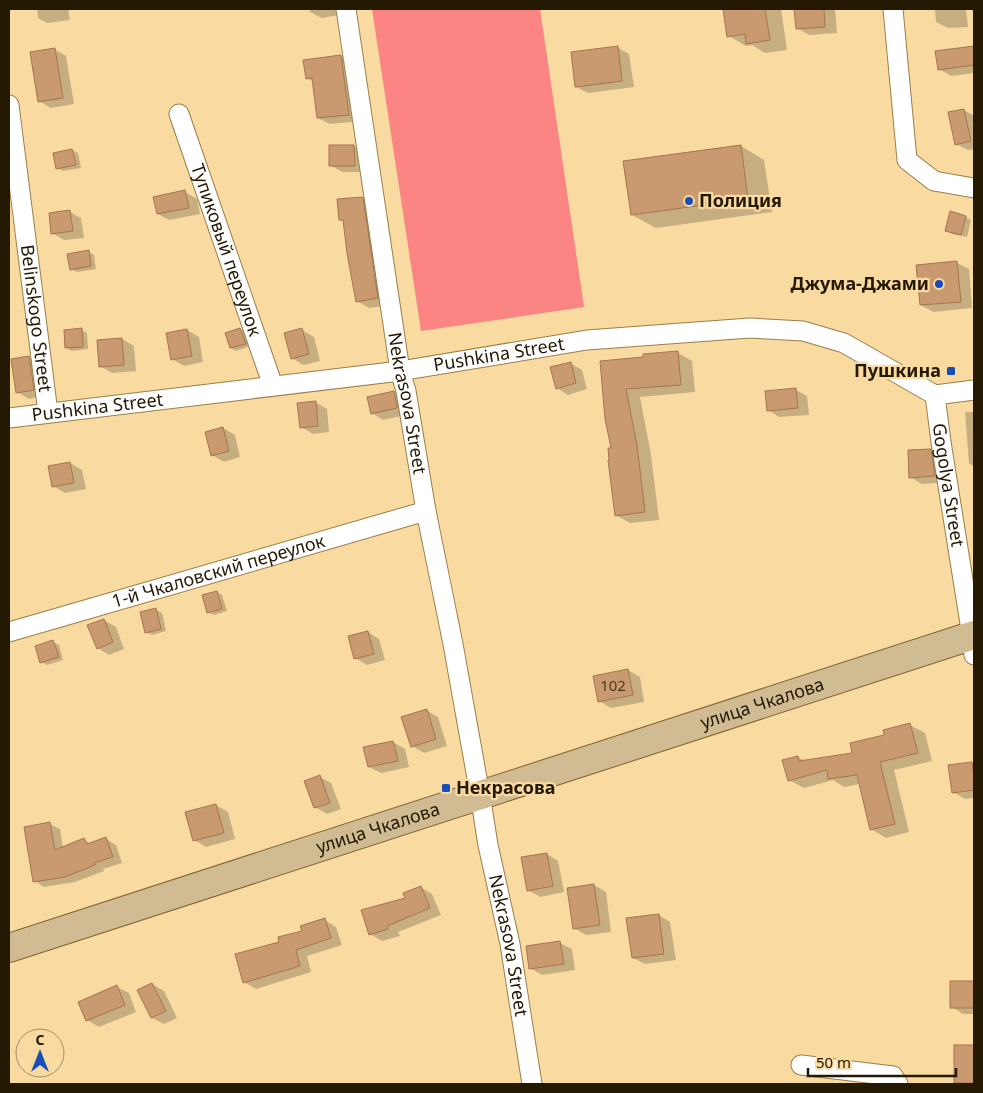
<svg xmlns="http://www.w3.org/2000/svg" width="983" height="1093" font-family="'Noto Sans',sans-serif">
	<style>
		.green { fill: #fa8583 }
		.shadow { fill: #0003 }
		.building { fill: #c99970; stroke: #a3754d }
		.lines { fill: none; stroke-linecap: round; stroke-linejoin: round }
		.street-casing { stroke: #9b7e48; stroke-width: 21 }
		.primary-casing { stroke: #806430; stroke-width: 30 }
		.street { stroke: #fff; stroke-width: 19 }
		.primary { stroke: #d0bb92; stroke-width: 28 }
		.poi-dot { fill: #184eba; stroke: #f9daa1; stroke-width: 2 }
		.labels { text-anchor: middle; stroke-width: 4.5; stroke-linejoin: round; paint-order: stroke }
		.number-label { font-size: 15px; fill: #4d391e }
		.poi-label { font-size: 18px; font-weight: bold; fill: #241903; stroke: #f9daa1; text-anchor: start }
		.street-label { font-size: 18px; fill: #241903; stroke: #f9daa1 }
	</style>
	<rect width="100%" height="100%" fill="#f9daa1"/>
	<polygon class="green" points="372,9 540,9 584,307 421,331"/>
	<g class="shadow">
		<polygon points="37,9 68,9 70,20 47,23 38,18"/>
		<polygon points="310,9 344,9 345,14 322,18 310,12"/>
		<polygon points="724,9 781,9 787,50 765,53 752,45 746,46 729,36"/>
		<polygon points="795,9 835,9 837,33 809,35 797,28"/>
		<polygon points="935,9 966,9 968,27 948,28 936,22"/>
		<polygon points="617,47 629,54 634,87 588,93 576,87"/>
		<polygon points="974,47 974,73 951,76 939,69 937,52"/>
		<polygon points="54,49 66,56 74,104 51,108 39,101"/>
		<polygon points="341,56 353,63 361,121 330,124 318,118 314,82 307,78 305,61"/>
		<polygon points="964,110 974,116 974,149 968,150 956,144"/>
		<polygon points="330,146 354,146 366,153 366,172 342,172 330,165"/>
		<polygon points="741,146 764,160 772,212 656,228 632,215"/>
		<polygon points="72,150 78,153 81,168 63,171 57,168"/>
		<polygon points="185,192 197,199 200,214 169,220 158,214"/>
		<polygon points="362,199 374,205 389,305 369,308 357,301 345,222 340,220"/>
		<polygon points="70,212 81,218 84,238 64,240 52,233"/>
		<polygon points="966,217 971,220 967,237 952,234 947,230"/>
		<polygon points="89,252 94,255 96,269 77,272 71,269"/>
		<polygon points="957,263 969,269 972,308 933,312 921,305 918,266"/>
		<polygon points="240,329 246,332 250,346 236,351 231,348"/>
		<polygon points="81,330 87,333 88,349 72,351 67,348"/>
		<polygon points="187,330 199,337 203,362 184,366 172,359"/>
		<polygon points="302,330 314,337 320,361 303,365 292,358"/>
		<polygon points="122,339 134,346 136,371 112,373 100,366"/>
		<polygon points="678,353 692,361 695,392 640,397 651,455 659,520 630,523 616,515 612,449 607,419 645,358"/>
		<polygon points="29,357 41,364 45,396 29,399 17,392 12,360"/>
		<polygon points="570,363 582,370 587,389 568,395 557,388"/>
		<polygon points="796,390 807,396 809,415 779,417 768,410"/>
		<polygon points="394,392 406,399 409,414 383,420 372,413"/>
		<polygon points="315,402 327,409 329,432 313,434 301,427"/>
		<polygon points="965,412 974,412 974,467 969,463"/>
		<polygon points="223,428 235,435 240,457 224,462 212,455"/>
		<polygon points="930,450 942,457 946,482 922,484 910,477"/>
		<polygon points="70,463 82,470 86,489 65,493 53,486"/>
		<polygon points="217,592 222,595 227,611 214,615 208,612"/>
		<polygon points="156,610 162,613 166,631 152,635 146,632"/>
		<polygon points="104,620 116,627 124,649 109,655 98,648"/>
		<polygon points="368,632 379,639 385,660 367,665 355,658"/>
		<polygon points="53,642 59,645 63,660 47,665 41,662"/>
		<polygon points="628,670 640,677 644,702 611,708 599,701"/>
		<polygon points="426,710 438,717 447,746 424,753 412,746"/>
		<polygon points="910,725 925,733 932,761 894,770 909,832 886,838 871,829 860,784 844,787 833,780 804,788 789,780 797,757 805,761 853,754 885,736"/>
		<polygon points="393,742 405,749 409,767 381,773 369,767"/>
		<polygon points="972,763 974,765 974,798 965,799 953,792"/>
		<polygon points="320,777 331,783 341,809 327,814 315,807"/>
		<polygon points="216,805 228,812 235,839 206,847 194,840"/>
		<polygon points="50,824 60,829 63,848 84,840 91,844 106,839 116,845 122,863 103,869 104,871 75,882 44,887 35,881"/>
		<polygon points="547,854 558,861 564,892 540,897 528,890"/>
		<polygon points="594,885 606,892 611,932 586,935 574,928"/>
		<polygon points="420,887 432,894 441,915 398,932 400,936 382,941 370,934 406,898"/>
		<polygon points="659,915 670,922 676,960 645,964 633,958"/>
		<polygon points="324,920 336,927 342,945 307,956 311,972 256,989 244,982 280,942 303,932"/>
		<polygon points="560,943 572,949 575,970 542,975 530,968"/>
		<polygon points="951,982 974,982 974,1014 963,1014 952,1007"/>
		<polygon points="152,984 164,991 177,1018 164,1024 152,1018"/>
		<polygon points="117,987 129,993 136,1012 99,1027 87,1020"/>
		<polygon points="955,1046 974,1046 974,1084 958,1084 955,1083"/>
	</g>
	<g class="building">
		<polygon points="723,9 765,9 770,40 746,44 745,34 727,37"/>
		<polygon points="794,9 824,9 825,27 796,29"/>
		<polygon points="618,46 622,81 575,87 571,52"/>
		<polygon points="974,46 974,65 938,70 935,51"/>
		<polygon points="55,48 63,98 38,102 30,52"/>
		<polygon points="341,55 349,115 317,118 312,78 306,79 303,60"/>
		<polygon points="964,109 971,141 955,145 948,112"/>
		<polygon points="329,145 354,145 355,166 329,166"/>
		<polygon points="741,145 748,199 631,215 623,161"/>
		<polygon points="72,149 76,165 56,169 53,153"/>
		<polygon points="185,190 189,208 157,214 153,197"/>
		<polygon points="363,197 378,298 356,302 347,253 343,220 339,220 337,199"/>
		<polygon points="70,210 73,231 51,234 49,213"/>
		<polygon points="950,211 966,216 961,235 945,231"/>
		<polygon points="89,250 91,266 70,270 67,254"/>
		<polygon points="957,261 961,302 920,305 916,265"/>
		<polygon points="82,328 83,347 65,348 64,330"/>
		<polygon points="240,328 246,344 230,348 225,333"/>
		<polygon points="302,328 309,354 291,359 284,333"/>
		<polygon points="187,329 192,356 171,360 166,333"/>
		<polygon points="122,338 124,365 99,367 97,340"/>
		<polygon points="678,351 681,385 626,389 637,445 645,512 615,516 608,460 609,460 608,448 611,448 605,419 600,361 643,357 643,354"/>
		<polygon points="29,356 34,390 16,393 11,359"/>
		<polygon points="571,362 576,383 556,389 550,367"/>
		<polygon points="796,388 798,408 767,411 765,391"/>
		<polygon points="394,391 397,408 371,414 367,397"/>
		<polygon points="316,401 318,426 300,428 297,403"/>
		<polygon points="223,427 229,451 211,456 205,432"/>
		<polygon points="931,449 935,476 909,478 908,450"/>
		<polygon points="70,462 74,483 52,487 48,466"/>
		<polygon points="217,591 222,609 207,613 202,595"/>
		<polygon points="156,608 161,629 145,633 140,612"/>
		<polygon points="104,619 113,642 97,649 87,625"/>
		<polygon points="368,631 374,654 354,659 348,636"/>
		<polygon points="53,640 59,657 40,663 35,646"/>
		<polygon points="628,669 633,695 598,702 593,676"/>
		<polygon points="427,709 436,739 411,747 401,717"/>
		<polygon points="910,723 918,753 880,762 895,824 870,830 857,775 828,779 827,770 788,781 782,760 798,756 799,761 852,753 850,743 884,735 883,730"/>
		<polygon points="393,741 398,761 368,767 363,747"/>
		<polygon points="972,762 974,778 974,790 952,793 948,765"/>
		<polygon points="320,775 330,803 314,808 304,781"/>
		<polygon points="216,804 224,833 193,841 185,812"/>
		<polygon points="50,822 55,850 84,838 87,844 106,837 113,857 94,863 95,865 65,877 33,882 24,827"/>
		<polygon points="547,853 553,886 527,891 521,857"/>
		<polygon points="594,884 600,925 573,929 567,888"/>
		<polygon points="421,886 430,908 387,926 388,929 369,935 361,910 405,898 403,893"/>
		<polygon points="659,914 664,954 632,958 626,918"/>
		<polygon points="325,918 331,938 296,950 300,966 243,983 235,954 279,942 278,937 302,931 300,926"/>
		<polygon points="560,941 564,964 529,969 526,946"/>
		<rect x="950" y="981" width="24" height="27"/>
		<polygon points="152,983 166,1011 151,1018 137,990"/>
		<polygon points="117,985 125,1005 86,1021 78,1002"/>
		<rect x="954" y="1045" width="20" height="38"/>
	</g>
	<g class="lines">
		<g class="street-casing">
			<g id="street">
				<path id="s1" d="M 346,9 L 400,371 L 406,391 L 426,511 L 453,644 L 480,795"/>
				<polyline points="893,9 907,160 934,181 974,188"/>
				<path id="s2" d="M 9,105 L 48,413"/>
				<path id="s3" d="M 179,114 L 273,386"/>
				<path id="s4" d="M 935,395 L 941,442 L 972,636"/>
				<path id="s5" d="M 9,418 L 400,371 L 587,340 L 750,328 L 803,331 L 844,343 L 935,395 L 974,390"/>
				<path id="s6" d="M 9,632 L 426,511"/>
				<polyline points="973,648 974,655"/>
				<path id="s7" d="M 482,807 L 488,845 L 510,944 L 532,1084"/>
				<polyline points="801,1065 893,1076 898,1084"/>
			</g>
		</g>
		<g class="primary-casing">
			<g id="primary">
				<path id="s8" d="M 9,948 L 974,635"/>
			</g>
		</g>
		<use href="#street" class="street"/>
		<use href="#primary" class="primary"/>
	</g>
	<g class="poi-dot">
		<circle cx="689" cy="201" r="5"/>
		<circle cx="939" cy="284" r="5"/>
		<rect x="946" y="366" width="10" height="10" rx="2.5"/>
		<rect x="441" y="783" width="10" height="10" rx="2.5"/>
	</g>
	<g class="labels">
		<g class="number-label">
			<text x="613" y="691">102</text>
		</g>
		<g class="poi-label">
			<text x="699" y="207">Полиция</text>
			<text x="929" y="290" text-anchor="end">Джума-Джами</text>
			<text x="941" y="377" text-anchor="end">Пушкина</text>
			<text x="456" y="794">Некрасова</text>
		</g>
		<g class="street-label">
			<text dy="6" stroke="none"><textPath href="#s3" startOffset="144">Тупиковый переулок</textPath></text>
			<text dy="6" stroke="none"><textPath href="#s2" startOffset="215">Belinskogo Street</textPath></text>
			<text dy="6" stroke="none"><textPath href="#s5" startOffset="494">Pushkina Street</textPath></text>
			<text dy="6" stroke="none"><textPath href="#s1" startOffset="399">Nekrasova Street</textPath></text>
			<text dy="6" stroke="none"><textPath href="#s5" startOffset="89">Pushkina Street</textPath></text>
			<text dy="6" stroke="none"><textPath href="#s4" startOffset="91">Gogolya Street</textPath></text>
			<text dy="6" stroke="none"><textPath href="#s6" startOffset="218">1-й Чкаловский переулок</textPath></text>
			<text dy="6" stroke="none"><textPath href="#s8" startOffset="792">улица Чкалова</textPath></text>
			<text dy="6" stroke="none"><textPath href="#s8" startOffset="388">улица Чкалова</textPath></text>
			<text dy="6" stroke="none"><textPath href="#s7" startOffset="141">Nekrasova Street</textPath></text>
		</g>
	</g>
	<rect width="983" height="1093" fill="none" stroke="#241903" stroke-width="20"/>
	<g transform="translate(40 1053)"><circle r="24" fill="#f9daa1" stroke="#a48d62"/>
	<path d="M0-4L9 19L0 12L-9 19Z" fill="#184eba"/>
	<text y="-8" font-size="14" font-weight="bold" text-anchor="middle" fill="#241903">С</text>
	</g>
	<path d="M808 1068v8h148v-8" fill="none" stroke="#241903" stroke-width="2.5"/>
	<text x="816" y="1068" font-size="15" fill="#241903" stroke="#f9daa1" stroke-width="4" paint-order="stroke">50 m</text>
</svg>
